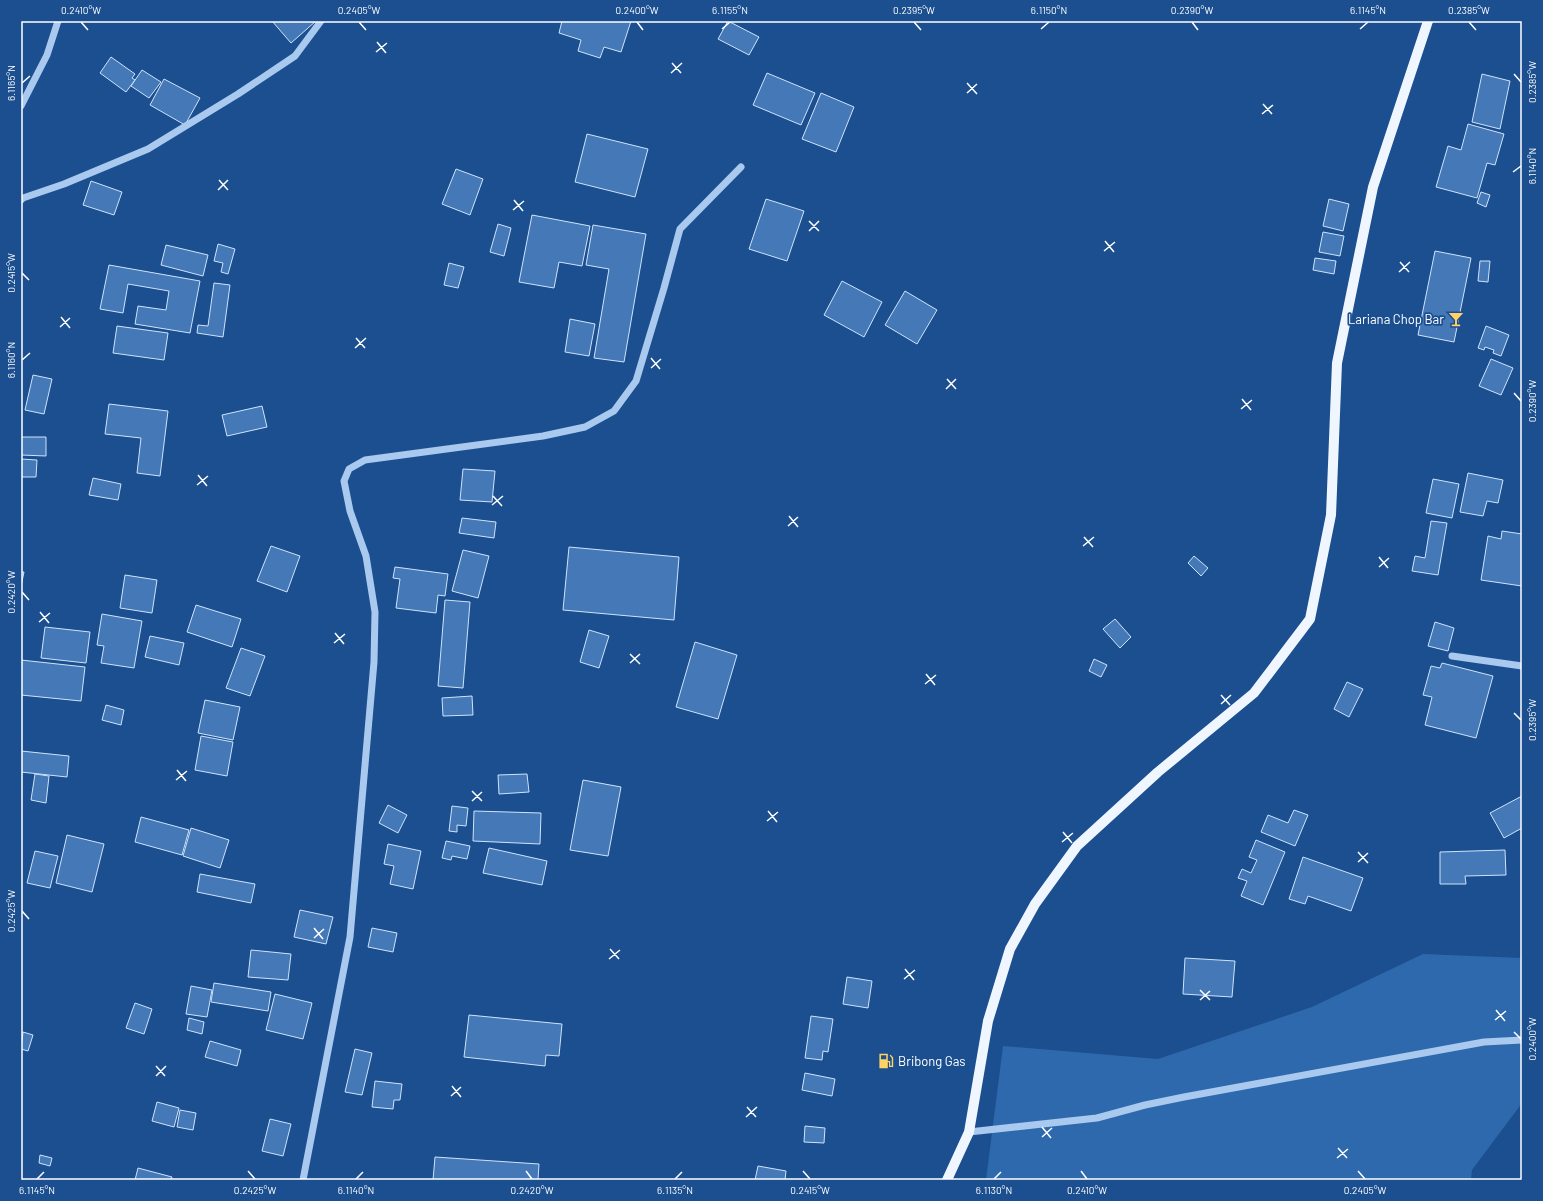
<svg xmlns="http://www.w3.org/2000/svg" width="1543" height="1201" font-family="Barlow,sans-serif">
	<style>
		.green { fill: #2e69ad }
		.building { fill: #4478b7; stroke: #cfe3fa }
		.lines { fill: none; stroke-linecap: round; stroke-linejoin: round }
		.minor { stroke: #a9c9ee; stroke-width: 7 }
		.major { stroke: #f0f6ff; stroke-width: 10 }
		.ticks { fill: none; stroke: #fff; stroke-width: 1.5 }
		.labels { text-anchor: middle; stroke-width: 3.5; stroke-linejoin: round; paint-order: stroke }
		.poi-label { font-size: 13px; fill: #fff; stroke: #1b4f8f; text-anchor: end }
		.neatline { fill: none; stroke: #fff; stroke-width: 1.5 }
		.ticks-label { font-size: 10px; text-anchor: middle; fill: #fff }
	</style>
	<rect width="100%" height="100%" fill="#1b4f8f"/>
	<polygon class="green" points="1423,954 1522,958 1522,1103 1472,1170 1471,1180 986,1180 1003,1046 1158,1059 1312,1007"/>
	<g class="building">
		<polygon points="272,21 316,21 291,43"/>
		<polygon points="562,21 631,21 621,52 604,47 600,58 578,51 581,40 559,33"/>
		<polygon points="728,21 759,37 749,55 718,39"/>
		<polygon points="111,57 135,74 132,78 135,80 126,92 100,73"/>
		<polygon points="142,70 161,82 149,98 131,86"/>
		<polygon points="767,73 815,93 801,125 753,105"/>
		<polygon points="1482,74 1510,81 1500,129 1472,122"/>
		<polygon points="164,79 200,98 185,125 150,105"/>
		<polygon points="821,93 854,107 836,152 802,139"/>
		<polygon points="1468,124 1504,134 1495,165 1487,163 1477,198 1436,187 1448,146 1461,150"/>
		<polygon points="587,134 648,149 635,197 575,182"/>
		<polygon points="456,169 483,179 470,215 442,204"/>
		<polygon points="91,181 122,192 114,215 83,205"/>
		<polygon points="1481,192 1490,195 1486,207 1477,203"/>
		<polygon points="766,199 804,211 787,261 749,249"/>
		<polygon points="1329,199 1349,204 1343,231 1323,226"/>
		<polygon points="532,215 590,226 582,266 559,262 554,288 519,282"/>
		<polygon points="498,224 511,228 504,256 490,252"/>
		<polygon points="593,225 646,234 624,362 594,358 609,269 586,265"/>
		<polygon points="1323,232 1344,236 1340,256 1319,252"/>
		<polygon points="218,244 235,249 228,274 221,272 223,263 214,261"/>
		<polygon points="166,245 208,255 203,276 161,265"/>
		<polygon points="1435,251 1471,258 1454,342 1418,335"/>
		<polygon points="1315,258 1336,261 1334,274 1313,270"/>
		<polygon points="1480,261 1490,261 1488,282 1478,281"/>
		<polygon points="449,263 464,267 458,288 444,285"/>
		<polygon points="109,265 200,281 190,333 135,324 138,306 166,310 169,291 128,284 123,313 100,309"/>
		<polygon points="842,281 882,302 864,337 824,315"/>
		<polygon points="214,283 230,285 223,337 197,333 198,325 208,326"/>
		<polygon points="905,291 937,310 917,344 885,325"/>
		<polygon points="570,319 595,324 589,356 565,352"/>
		<polygon points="117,326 168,333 164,360 113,353"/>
		<polygon points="1486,326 1509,335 1501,356 1493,353 1494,350 1485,347 1484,350 1478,348"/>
		<polygon points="1491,359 1513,368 1501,395 1479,386"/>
		<polygon points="33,375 52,379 44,414 25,410"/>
		<polygon points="109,404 168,411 160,476 137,473 141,438 105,434"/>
		<polygon points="262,406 267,427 227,436 222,415"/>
		<polygon points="21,437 46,437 46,456 21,455"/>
		<polygon points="21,459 37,460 36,477 21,477"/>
		<polygon points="463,469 495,471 492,502 460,500"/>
		<polygon points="1468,473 1503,480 1498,503 1487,501 1483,516 1460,512"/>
		<polygon points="93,478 121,484 118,500 89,495"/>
		<polygon points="1433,479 1459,484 1452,518 1426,513"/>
		<polygon points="462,518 496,522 494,538 459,533"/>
		<polygon points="1431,521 1447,523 1438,575 1412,571 1415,556 1425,558"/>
		<polygon points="1502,531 1522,534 1522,586 1481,580 1488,536 1501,539"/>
		<polygon points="271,546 300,556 287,592 257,581"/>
		<polygon points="569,547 679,557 674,620 563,610"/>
		<polygon points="463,550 489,556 478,598 452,591"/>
		<polygon points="1194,556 1208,568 1201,576 1188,563"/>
		<polygon points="395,567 448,574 445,596 438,595 436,613 396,608 400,579 393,578"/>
		<polygon points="21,572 24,572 21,586"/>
		<polygon points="125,575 157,580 152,613 120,608"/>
		<polygon points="445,600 470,602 463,688 438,686"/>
		<polygon points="196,605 241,619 232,647 187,632"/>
		<polygon points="102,614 142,621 134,668 101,663 104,646 97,645"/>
		<polygon points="1115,619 1131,637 1120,648 1103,629"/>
		<polygon points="1435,622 1454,628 1448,651 1428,646"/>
		<polygon points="45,627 90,632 86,663 41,658"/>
		<polygon points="589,630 609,636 599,668 580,662"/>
		<polygon points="150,636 184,643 179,665 145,657"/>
		<polygon points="695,642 737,655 718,719 676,707"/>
		<polygon points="241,648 265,656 250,696 226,688"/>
		<polygon points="1094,659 1107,665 1101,677 1089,671"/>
		<polygon points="21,660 85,667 81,701 21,695"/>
		<polygon points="1442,663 1493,676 1476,738 1425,725 1432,697 1423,695 1431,666 1440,668"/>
		<polygon points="1347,682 1363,689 1349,717 1334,709"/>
		<polygon points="472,696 473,715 443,716 442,698"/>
		<polygon points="205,700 240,707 233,740 198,733"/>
		<polygon points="106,705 124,710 121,725 102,720"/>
		<polygon points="201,736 233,742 227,776 195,770"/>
		<polygon points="21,751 69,756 67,777 21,772"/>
		<polygon points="35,774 49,776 46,803 31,800"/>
		<polygon points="527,774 529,792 499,794 498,775"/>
		<polygon points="583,780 621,787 608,856 570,850"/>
		<polygon points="1522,796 1522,828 1504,838 1490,813"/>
		<polygon points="388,805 407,815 398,833 379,823"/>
		<polygon points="452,806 468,808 466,826 457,825 457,832 449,831"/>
		<polygon points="1294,810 1308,815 1295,846 1261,832 1268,815 1288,823"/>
		<polygon points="474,811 541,813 540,844 473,841"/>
		<polygon points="141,817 189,830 182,855 135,842"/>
		<polygon points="191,828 229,840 220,868 183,856"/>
		<polygon points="67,835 104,844 92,892 56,883"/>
		<polygon points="1256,840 1285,852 1263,905 1241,896 1247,881 1238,878 1242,869 1251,873 1257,860 1249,857"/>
		<polygon points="446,841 470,846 467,859 452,856 451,860 442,858"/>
		<polygon points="388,844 421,851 413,889 390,884 394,866 384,864"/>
		<polygon points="489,848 547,861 542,885 483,873"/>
		<polygon points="1505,850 1506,875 1465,876 1466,884 1440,884 1440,852"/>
		<polygon points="35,851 58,856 50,888 27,883"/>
		<polygon points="1303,857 1363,878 1351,911 1308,896 1305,904 1289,899"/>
		<polygon points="200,874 255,884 251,903 197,892"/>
		<polygon points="300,910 333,917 326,944 294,937"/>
		<polygon points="372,928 397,933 393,952 368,947"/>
		<polygon points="251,950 291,954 288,980 248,977"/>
		<polygon points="1185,958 1235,961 1232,997 1183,994"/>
		<polygon points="847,977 872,981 868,1008 843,1004"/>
		<polygon points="214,983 271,992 268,1011 211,1002"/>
		<polygon points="191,986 212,990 207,1017 186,1014"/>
		<polygon points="275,994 312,1003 303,1039 266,1030"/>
		<polygon points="135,1003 152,1009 144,1034 126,1028"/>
		<polygon points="469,1015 562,1024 559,1056 546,1055 545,1066 464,1057"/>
		<polygon points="811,1016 833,1019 828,1052 823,1051 822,1060 805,1058"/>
		<polygon points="189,1018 204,1022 202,1034 187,1030"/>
		<polygon points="23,1032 33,1035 28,1051 21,1049"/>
		<polygon points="210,1041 241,1050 237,1066 205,1057"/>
		<polygon points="355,1049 372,1053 362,1095 345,1092"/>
		<polygon points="805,1073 835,1079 832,1096 802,1090"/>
		<polygon points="375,1081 402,1084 400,1100 394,1100 393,1109 372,1107"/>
		<polygon points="157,1102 179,1108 174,1127 152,1121"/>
		<polygon points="180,1110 196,1113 193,1130 177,1127"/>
		<polygon points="270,1119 291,1124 283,1156 262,1151"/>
		<polygon points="805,1126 825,1128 824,1143 804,1142"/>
		<polygon points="40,1155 52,1158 50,1166 39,1163"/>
		<polygon points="435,1157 539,1164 538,1180 433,1180"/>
		<polygon points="758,1166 786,1171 785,1180 755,1180"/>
		<polygon points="138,1168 172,1177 171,1180 135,1180"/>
	</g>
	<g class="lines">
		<g class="minor">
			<polyline points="21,106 47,55 58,21"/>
			<polyline points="21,200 23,198 64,184 148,149 238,94 295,56 321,21"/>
			<polyline points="1452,656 1522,666"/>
			<polyline points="969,1132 1097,1118 1145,1105 1184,1097 1484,1042 1522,1040"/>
			<polyline points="303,1180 350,937 374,662 375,612 366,556 350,511 344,481 349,469 365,460 543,436 585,427 614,411 636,381 664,288 680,229 741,167"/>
		</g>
		<polyline class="major" points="947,1180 969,1132 988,1021 1010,949 1035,904 1077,846 1158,772 1254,693 1310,619 1331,515 1337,363 1373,187 1428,21"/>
	</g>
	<path class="ticks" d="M 81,22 L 88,30M 359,22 L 366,30M 637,22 L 643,30M 914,22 L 921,30M 1192,22 L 1198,30M 1469,22 L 1476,30M 722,29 L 730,22M 1041,29 L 1049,22M 1360,29 L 1368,22M 377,42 L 386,53M 376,52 L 387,43M 672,63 L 681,73M 671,73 L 682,63M 1514,74 L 1521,82M 22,83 L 30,76M 967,83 L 977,94M 967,93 L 977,84M 1263,104 L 1272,114M 1262,114 L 1273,105M 1513,172 L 1521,166M 219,180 L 228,190M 218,190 L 228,180M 514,200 L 523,211M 513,210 L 524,201M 809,221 L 819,231M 809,231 L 819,221M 1105,241 L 1114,252M 1104,251 L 1115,242M 1400,262 L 1409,272M 1399,272 L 1410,262M 22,273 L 29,280M 61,317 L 70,328M 60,327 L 70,318M 356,338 L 365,348M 355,348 L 366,338M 651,358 L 660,369M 22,360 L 30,353M 651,368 L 661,359M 947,379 L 956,389M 946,389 L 956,379M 1514,393 L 1521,401M 1242,399 L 1251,410M 1241,409 L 1252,400M 198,475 L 207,486M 197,485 L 208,476M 493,496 L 502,506M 492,505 L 503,496M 789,516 L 798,527M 788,526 L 798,517M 1084,537 L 1093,547M 1083,546 L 1094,537M 1379,557 L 1388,568M 1379,567 L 1389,558M 22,592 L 29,600M 40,612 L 49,623M 39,622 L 50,613M 335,633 L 344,644M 334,643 L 345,634M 630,654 L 640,664M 630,663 L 640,654M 926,674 L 935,685M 925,684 L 936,675M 1221,695 L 1230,705M 1221,704 L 1231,695M 1514,713 L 1521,720M 177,770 L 186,781M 176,780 L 187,771M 472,791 L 482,801M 472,801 L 482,792M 768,811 L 777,822M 767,821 L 778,812M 1063,832 L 1072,843M 1062,842 L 1073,833M 1358,852 L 1368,863M 1358,862 L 1368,853M 22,911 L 29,919M 314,928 L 323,939M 314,938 L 324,929M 610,949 L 619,959M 609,959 L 620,950M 905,969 L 914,980M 904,979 L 915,970M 1200,990 L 1210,1000M 1200,1000 L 1210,991M 1496,1010 L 1505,1021M 1495,1020 L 1506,1011M 1514,1032 L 1521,1039M 156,1066 L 165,1076M 156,1076 L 166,1066M 452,1086 L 461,1097M 451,1096 L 461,1087M 747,1107 L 756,1117M 746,1117 L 757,1107M 1042,1127 L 1051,1138M 1042,1137 L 1052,1128M 1338,1148 L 1347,1158M 1337,1158 L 1348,1149M 248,1171 L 255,1179M 526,1171 L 532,1179M 803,1171 L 810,1179M 1081,1171 L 1087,1179M 1358,1171 L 1365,1179M 37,1179 L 44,1172M 356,1179 L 363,1172M 675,1179 L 682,1172M 994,1179 L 1001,1172"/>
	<defs>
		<g id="bar-bare" transform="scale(1.2)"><path d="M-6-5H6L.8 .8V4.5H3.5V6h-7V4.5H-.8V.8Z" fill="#ffd166" stroke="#1b4f8f" stroke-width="2.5" paint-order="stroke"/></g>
		<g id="fuel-bare" transform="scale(1.2)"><path d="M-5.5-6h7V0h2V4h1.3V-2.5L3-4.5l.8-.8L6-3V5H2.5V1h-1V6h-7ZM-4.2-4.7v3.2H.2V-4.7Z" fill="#ffd166" stroke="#1b4f8f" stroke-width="2.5" paint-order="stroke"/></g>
	</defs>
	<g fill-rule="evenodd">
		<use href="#bar-bare" x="1456" y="319"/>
		<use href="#fuel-bare" x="886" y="1061"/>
	</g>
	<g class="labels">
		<g class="poi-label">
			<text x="1444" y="324">Lariana Chop Bar</text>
			<text x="898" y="1066" text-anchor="start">Bribong Gas</text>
		</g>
	</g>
	<rect width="1543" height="1201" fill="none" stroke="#1b4f8f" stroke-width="44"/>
	<rect x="22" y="22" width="1499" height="1157" class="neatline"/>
	<g class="ticks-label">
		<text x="81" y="14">0.2410°W</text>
		<text x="359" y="14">0.2405°W</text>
		<text x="637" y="14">0.2400°W</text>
		<text x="730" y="14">6.1155°N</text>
		<text x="914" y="14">0.2395°W</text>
		<text x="1049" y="14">6.1150°N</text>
		<text x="1192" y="14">0.2390°W</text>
		<text x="1368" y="14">6.1145°N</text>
		<text x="1469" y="14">0.2385°W</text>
		<text transform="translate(1532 82) rotate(-90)" y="4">0.2385°W</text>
		<text transform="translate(11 83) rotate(-90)" y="4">6.1165°N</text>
		<text transform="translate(1532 166) rotate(-90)" y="4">6.1140°N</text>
		<text transform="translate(11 273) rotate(-90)" y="4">0.2415°W</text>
		<text transform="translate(11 360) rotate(-90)" y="4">6.1160°N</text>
		<text transform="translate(1532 401) rotate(-90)" y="4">0.2390°W</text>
		<text transform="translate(11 592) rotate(-90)" y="4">0.2420°W</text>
		<text transform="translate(1532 720) rotate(-90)" y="4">0.2395°W</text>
		<text transform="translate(11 911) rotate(-90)" y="4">0.2425°W</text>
		<text transform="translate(1532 1039) rotate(-90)" y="4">0.2400°W</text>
		<text x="37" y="1194">6.1145°N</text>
		<text x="255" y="1194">0.2425°W</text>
		<text x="356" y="1194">6.1140°N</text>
		<text x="532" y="1194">0.2420°W</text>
		<text x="675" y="1194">6.1135°N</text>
		<text x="810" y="1194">0.2415°W</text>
		<text x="994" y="1194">6.1130°N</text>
		<text x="1087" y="1194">0.2410°W</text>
		<text x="1365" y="1194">0.2405°W</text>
	</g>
</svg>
